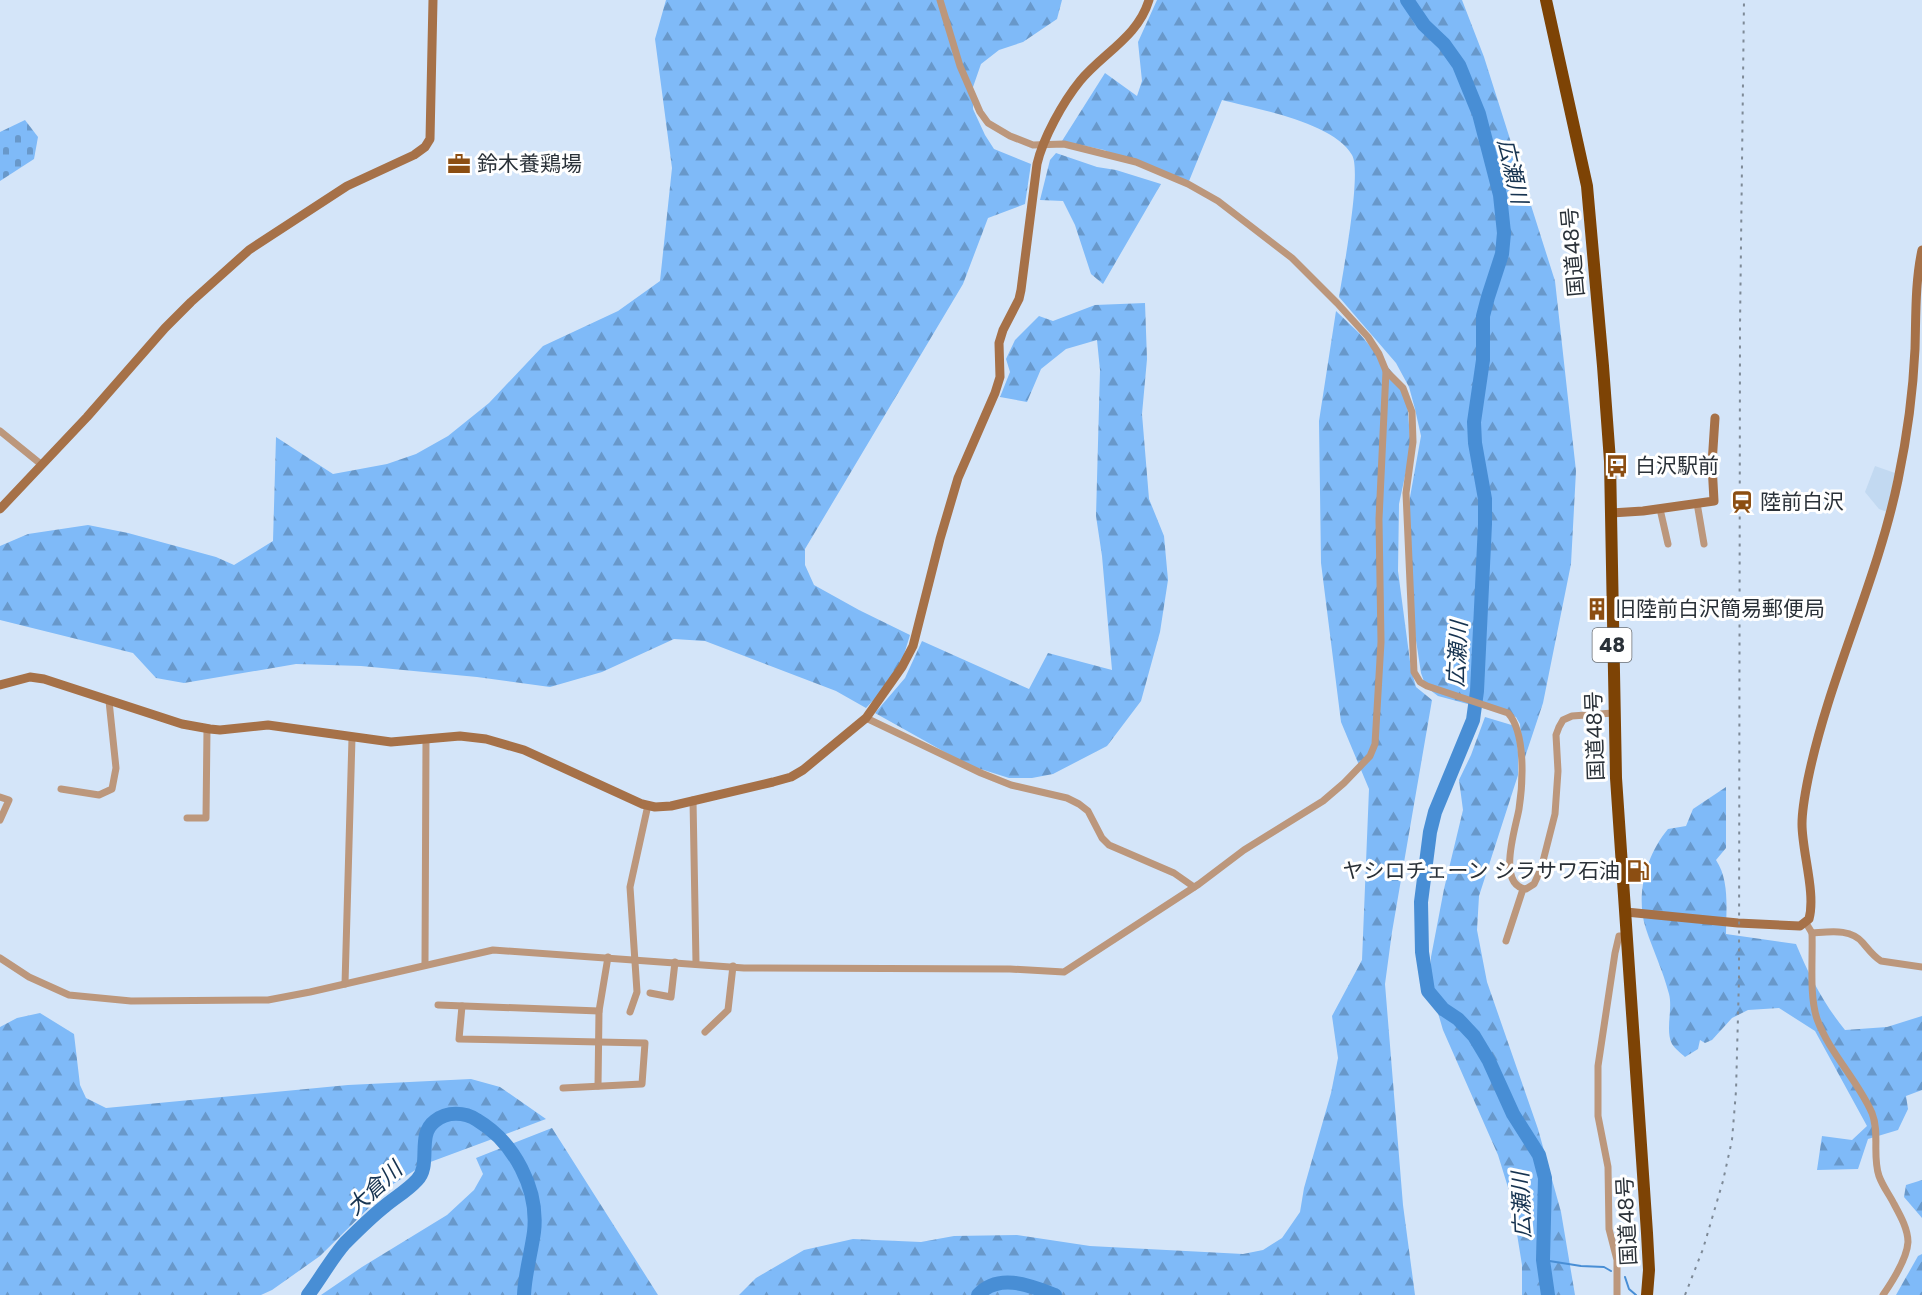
<svg xmlns="http://www.w3.org/2000/svg" width="1922" height="1295" font-family="Poppins,'Noto Sans JP',sans-serif">
	<style>
		.built { fill: #c2d9f1 }
		.forest { fill: url(#forest-firs) }
		.cemetery { fill: url(#cemetery-stones) }
		.lines { fill: none; stroke-linecap: round; stroke-linejoin: round }
		.stream { stroke: #488ed5; stroke-width: 2 }
		.river { stroke: #488ed5; stroke-width: 14 }
		.street { stroke: #bc977c; stroke-width: 7 }
		.secondary { stroke: #a67148; stroke-width: 9 }
		.highway { stroke: #7d4305; stroke-width: 12 }
		.rail { stroke: #7e8a97; stroke-width: 2; stroke-dasharray: 3 6; stroke-linecap: butt }
		.labels { text-anchor: middle; stroke-width: 6; stroke-linejoin: round; paint-order: stroke }
		.shield { fill: #fff; stroke: #6a6f74; stroke-width: 1.5 }
		.shield-label { font-size: 20px; font-weight: bold; fill: #2a3138 }
		.poi-label { font-size: 21px; fill: #2a3138; stroke: #fff; text-anchor: start }
		.street-label { font-size: 21px; fill: #2a3138; stroke: #fff }
		.water-label { font-size: 22px; font-style: italic; fill: #163350; stroke: #fff }
	</style>
	<defs>
		<pattern id="forest-firs" width="22" height="20" patternUnits="userSpaceOnUse" patternTransform="scale(1.5)"><rect width="22" height="20" fill="#7fbaf8"/><path d="M5 1l3.5 6h-7zM16 11l3.5 6h-7z" fill="#6898ca"/></pattern>
		<pattern id="cemetery-stones" width="16" height="16" patternUnits="userSpaceOnUse" patternTransform="scale(1.5)"><rect width="16" height="16" fill="#7fbaf8"/><path d="M2 7V4a2 2 0 0 1 4 0v3zM10 15v-3a2 2 0 0 1 4 0v3z" fill="#6898ca"/></pattern>
	</defs>
	<rect width="100%" height="100%" fill="#d4e5f9"/>
	<polygon class="built" points="1875,466 1895,473 1887,512 1879,509 1865,492"/>
	<g class="forest">
		<polygon points="666,0 1062,0 1057,19 1023,42 999,50 981,64 973,87 973,109 985,135 994,149 1031,164 1025,204 988,218 963,284 805,549 805,565 814,585 859,610 910,635 898,674 866,708 836,691 705,641 674,639 602,672 550,687 477,677 361,666 296,664 184,683 156,678 133,653 0,620 0,546 28,534 88,525 128,533 216,557 234,565 273,541 276,437 333,474 387,464 416,454 448,436 489,403 543,346 618,311 660,281 672,168 655,39"/>
		<path d="M 1157,0 L 1462,0 L 1484,57 L 1555,281 L 1576,471 L 1571,564 L 1543,703 L 1523,763 L 1520,724 L 1516,717 L 1438,696 L 1426,687 L 1421,673 L 1408,588 L 1407,523 L 1410,497 L 1421,436 L 1415,409 L 1409,387 L 1396,363 L 1339,297 C 1343,272 1362,172 1352,155 C 1333,122 1256,109 1222,100 L 1187,186 L 1104,150 L 1062,141 L 1105,73 L 1137,96 L 1142,81 L 1138,42 Z"/>
		<polygon points="1056,153 1097,167 1116,170 1161,184 1103,284 1091,274 1075,225 1063,201 1040,200 1050,160"/>
		<polygon points="1145,303 1147,359 1142,414 1149,499 1164,536 1168,580 1160,632 1141,701 1107,746 1053,774 1032,778 1009,778 968,765 875,713 905,678 922,641 1029,689 1048,653 1112,670 1102,556 1096,516 1100,370 1097,340 1066,349 1041,369 1027,402 1000,397 1010,372 1006,359 1015,340 1039,316 1053,321 1095,305"/>
		<polygon points="1336,311 1359,333 1392,372 1407,402 1411,448 1399,504 1398,571 1411,669 1416,687 1432,700 1392,932 1385,984 1403,1205 1415,1295 739,1295 756,1278 804,1250 853,1239 921,1242 954,1236 1017,1235 1090,1246 1243,1254 1263,1250 1282,1238 1300,1212 1304,1188 1331,1093 1338,1058 1332,1016 1362,960 1369,789 1341,722 1321,563 1319,421"/>
		<polygon points="1485,717 1515,726 1518,752 1518,775 1479,896 1477,930 1487,982 1538,1129 1561,1212 1575,1295 1522,1295 1522,1265 1511,1197 1498,1155 1443,1030 1430,986 1431,957 1444,889 1463,810 1459,780 1471,755"/>
		<path d="M 1726,787 L 1726,848 L 1716,860 C 1730,881 1726,910 1726,934 L 1796,944 C 1809,975 1823,1003 1845,1030 L 1887,1027 L 1922,1016 L 1922,1090 L 1906,1096 L 1908,1109 L 1898,1130 L 1868,1139 L 1858,1169 L 1817,1170 L 1822,1136 L 1852,1140 L 1867,1126 L 1815,1031 L 1779,1008 L 1748,1010 L 1732,1018 L 1712,1040 L 1705,1043 L 1700,1040 L 1698,1049 L 1685,1057 C 1682,1054 1675,1049 1672,1044 C 1665,1030 1673,1009 1669,994 C 1663,971 1653,950 1646,929 C 1635,896 1646,855 1668,829 L 1686,826 L 1693,809 Z"/>
		<polygon points="40,1013 74,1034 80,1085 86,1098 106,1108 348,1085 471,1079 500,1087 546,1119 425,1164 393,1184 320,1256 272,1290 261,1295 0,1295 0,1027 17,1018"/>
		<polygon points="552,1128 658,1295 321,1295 362,1267 447,1215 474,1190 483,1174 476,1158"/>
		<polygon points="1922,1180 1922,1218 1904,1197 1906,1185"/>
		<polygon points="1922,1254 1922,1295 1896,1295 1918,1256"/>
	</g>
	<polygon class="cemetery" points="25,120 38,137 34,159 0,181 0,132"/>
	<g class="lines">
		<g class="stream">
			<polyline points="1543,1260 1581,1266 1604,1267 1611,1271"/>
			<polyline points="1625,1277 1629,1289 1636,1295"/>
		</g>
		<g class="river">
			<polyline points="1407,0 1424,25 1444,44 1459,65 1479,114 1500,195 1504,233 1502,254 1488,297 1483,316 1483,360 1474,422 1475,443 1485,499 1485,524 1477,691 1473,720 1435,812 1430,832 1421,902 1422,952 1428,991 1443,1009 1458,1019 1474,1036 1489,1061 1513,1114 1539,1155 1545,1178 1543,1260 1548,1295"/>
			<path d="M 308,1295 C 321,1278 331,1259 345,1243 C 358,1230 371,1217 385,1206 C 396,1197 408,1190 417,1180 C 432,1165 416,1135 435,1121 C 447,1111 465,1112 477,1120 C 514,1142 539,1189 534,1232 C 531,1254 525,1273 524,1295"/>
			<path d="M 978,1295 C 999,1272 1031,1286 1055,1295"/>
		</g>
		<g class="street">
			<path d="M 940,0 L 960,66 L 980,112 L 988,123 L 1010,136 L 1033,145 L 1064,144 L 1136,162 L 1188,184 L 1218,201 L 1292,258 L 1337,303 L 1368,337 L 1379,354 L 1386,371 L 1403,388 L 1412,412 L 1413,442 L 1406,493 L 1414,672 L 1420,682 L 1427,686 L 1508,713 C 1526,733 1523,783 1519,809 C 1516,827 1496,885 1526,889 L 1534,884 L 1541,869 L 1555,814 L 1558,771 L 1556,735 L 1559,727 L 1563,720 L 1572,716 L 1613,713"/>
			<polyline points="0,431 42,465"/>
			<polyline points="1697,503 1704,544"/>
			<polyline points="1660,509 1668,544"/>
			<polyline points="866,718 981,773 1011,785 1067,798 1079,804 1088,811 1102,838 1109,845 1174,873 1194,887"/>
			<polyline points="61,789 99,795 112,789 116,768 109,701"/>
			<polyline points="0,797 9,800 0,820"/>
			<polyline points="693,800 696,963"/>
			<polyline points="187,818 206,818 207,729"/>
			<path d="M 1806,923 L 1812,933 C 1829,932 1851,928 1863,943 C 1869,950 1873,956 1881,961 L 1922,967"/>
			<path d="M 1812,933 C 1813,959 1809,995 1817,1019 C 1830,1054 1857,1079 1872,1113 C 1880,1133 1872,1156 1879,1176 C 1883,1187 1889,1194 1894,1204 C 1900,1215 1908,1229 1908,1242 C 1907,1258 1892,1282 1883,1295"/>
			<polyline points="1506,941 1523,889"/>
			<polyline points="0,958 29,977 69,995 131,1001 268,1000 310,992 493,950 744,968 1010,969 1064,972 1199,884 1244,850 1323,801 1344,783 1370,756 1375,744 1381,642 1379,519 1386,371"/>
			<polyline points="425,965 426,739"/>
			<polyline points="345,984 352,738"/>
			<polyline points="650,993 671,997 675,962"/>
			<polyline points="438,1005 599,1011"/>
			<polyline points="462,1006 459,1039 645,1043 642,1084 563,1088"/>
			<polyline points="630,1012 637,992 630,887 648,805"/>
			<polyline points="705,1032 728,1010 733,966"/>
			<polyline points="598,1086 599,1011 608,957"/>
			<polyline points="1617,1295 1617,1260 1609,1229 1608,1167 1598,1116 1598,1066 1615,953 1619,936 1627,936"/>
		</g>
		<g class="secondary">
			<polyline points="0,509 87,417 165,328 191,302 249,250 347,186 414,155 425,147 430,139 433,0"/>
			<polyline points="1611,513 1643,511 1714,501 1712,464 1715,418"/>
			<path d="M 0,685 L 30,677 L 44,679 L 182,724 L 210,729 L 220,730 L 268,725 L 391,742 L 460,736 L 486,739 L 524,750 L 642,804 L 655,807 L 671,806 L 773,782 L 791,777 L 803,770 L 866,718 L 902,667 L 913,646 L 940,539 L 958,478 L 995,393 L 1000,377 L 999,343 L 1003,330 L 1019,299 L 1021,290 L 1037,164 C 1043,138 1063,102 1080,81 C 1103,53 1138,37 1149,0"/>
			<path d="M 1626,912 L 1738,923 L 1800,926 L 1809,919 C 1816,893 1802,852 1802,824 C 1802,810 1805,794 1808,779 C 1829,677 1877,582 1898,480 C 1907,437 1913,393 1915,349 C 1916,316 1915,282 1922,250"/>
		</g>
		<polyline class="highway" points="1546,0 1587,186 1603,366 1610,461 1616,778 1647,1233 1649,1270 1647,1295"/>
		<polyline class="rail" points="1685,1295 1703,1249 1723,1181 1732,1140 1736,1091 1739,978 1740,326 1744,0"/>
	</g>
	<defs>
		<g id="office-bare" transform="scale(1.8)"><path d="M-6-3h4V-5.5h4V-3h4V5H-6ZM-1-4.5V-3h2v-1.5ZM-6 0V1H6V0Z" fill="#8c4e12" stroke="#fff" stroke-width="2.5" paint-order="stroke"/></g>
		<g id="bus-bare" transform="scale(1.8)"><path d="M-5-6H5V4H4V6H2V4H-2V6H-4V4H-5ZM-3.5-4V0h7V-4ZM-3.5 1.2v1.5H-2V1.2ZM2 1.2v1.5H3.5V1.2Z" fill="#8c4e12" stroke="#fff" stroke-width="2.5" paint-order="stroke"/></g>
		<g id="station-bare" transform="scale(1.8)"><path d="M-3-6H3Q5-6 5-4V2Q5 4 3 4L4.5 6H3L1.5 4h-3L-3 6H-4.5L-3 4Q-5 4-5 2V-4Q-5-6-3-6ZM-3.5-4v3h7v-3ZM-3.5 1v1.5H-2V1ZM2 1v1.5H3.5V1Z" fill="#8c4e12" stroke="#fff" stroke-width="2.5" paint-order="stroke"/></g>
		<g id="building-bare" transform="scale(1.8)"><path d="M-4-6H4V6H1V3H-1V6H-4ZM-2.5-4.3h1.7v1.8h-1.7ZM.8-4.3h1.7v1.8H.8ZM-2.5-1h1.7V.8h-1.7ZM.8-1h1.7V.8H.8Z" fill="#8c4e12" stroke="#fff" stroke-width="2.5" paint-order="stroke"/></g>
		<g id="fuel-bare" transform="scale(1.8)"><path d="M-5.5-6h7V0h2V4h1.3V-2.5L3-4.5l.8-.8L6-3V5H2.5V1h-1V6h-7ZM-4.2-4.7v3.2H.2V-4.7Z" fill="#8c4e12" stroke="#fff" stroke-width="2.5" paint-order="stroke"/></g>
	</defs>
	<g fill-rule="evenodd">
		<use href="#office-bare" x="459" y="164"/>
		<use href="#bus-bare" x="1617" y="466"/>
		<use href="#station-bare" x="1742" y="502"/>
		<use href="#building-bare" x="1597" y="609"/>
		<use href="#fuel-bare" x="1638" y="871"/>
	</g>
	<g class="labels">
		<rect class="shield" x="1592.5" y="628" width="39" height="34" rx="4.5"/>
		<g class="shield-label">
			<text x="1612" y="652">48</text>
		</g>
		<g class="poi-label">
			<text x="477" y="171">鈴木養鶏場</text>
			<text x="1635" y="473">白沢駅前</text>
			<text x="1760" y="509">陸前白沢</text>
			<text x="1615" y="616">旧陸前白沢簡易郵便局</text>
			<text x="1620" y="878" text-anchor="end">ヤシロチェーン シラサワ石油</text>
		</g>
		<g class="street-label">
			<text transform="translate(1573 252) rotate(-95)" y="7">国道48号</text>
			<text transform="translate(1595 736) rotate(-92)" y="7">国道48号</text>
			<text transform="translate(1627 1221) rotate(-93)" y="7">国道48号</text>
		</g>
		<g class="water-label">
			<text transform="translate(1513 171) rotate(77)" y="8">広瀬川</text>
			<text transform="translate(1457 654) rotate(-87)" y="8">広瀬川</text>
			<text transform="translate(374 1188) rotate(-43)" y="8">大倉川</text>
			<text transform="translate(1521 1205) rotate(-92)" y="8">広瀬川</text>
		</g>
	</g>
</svg>
